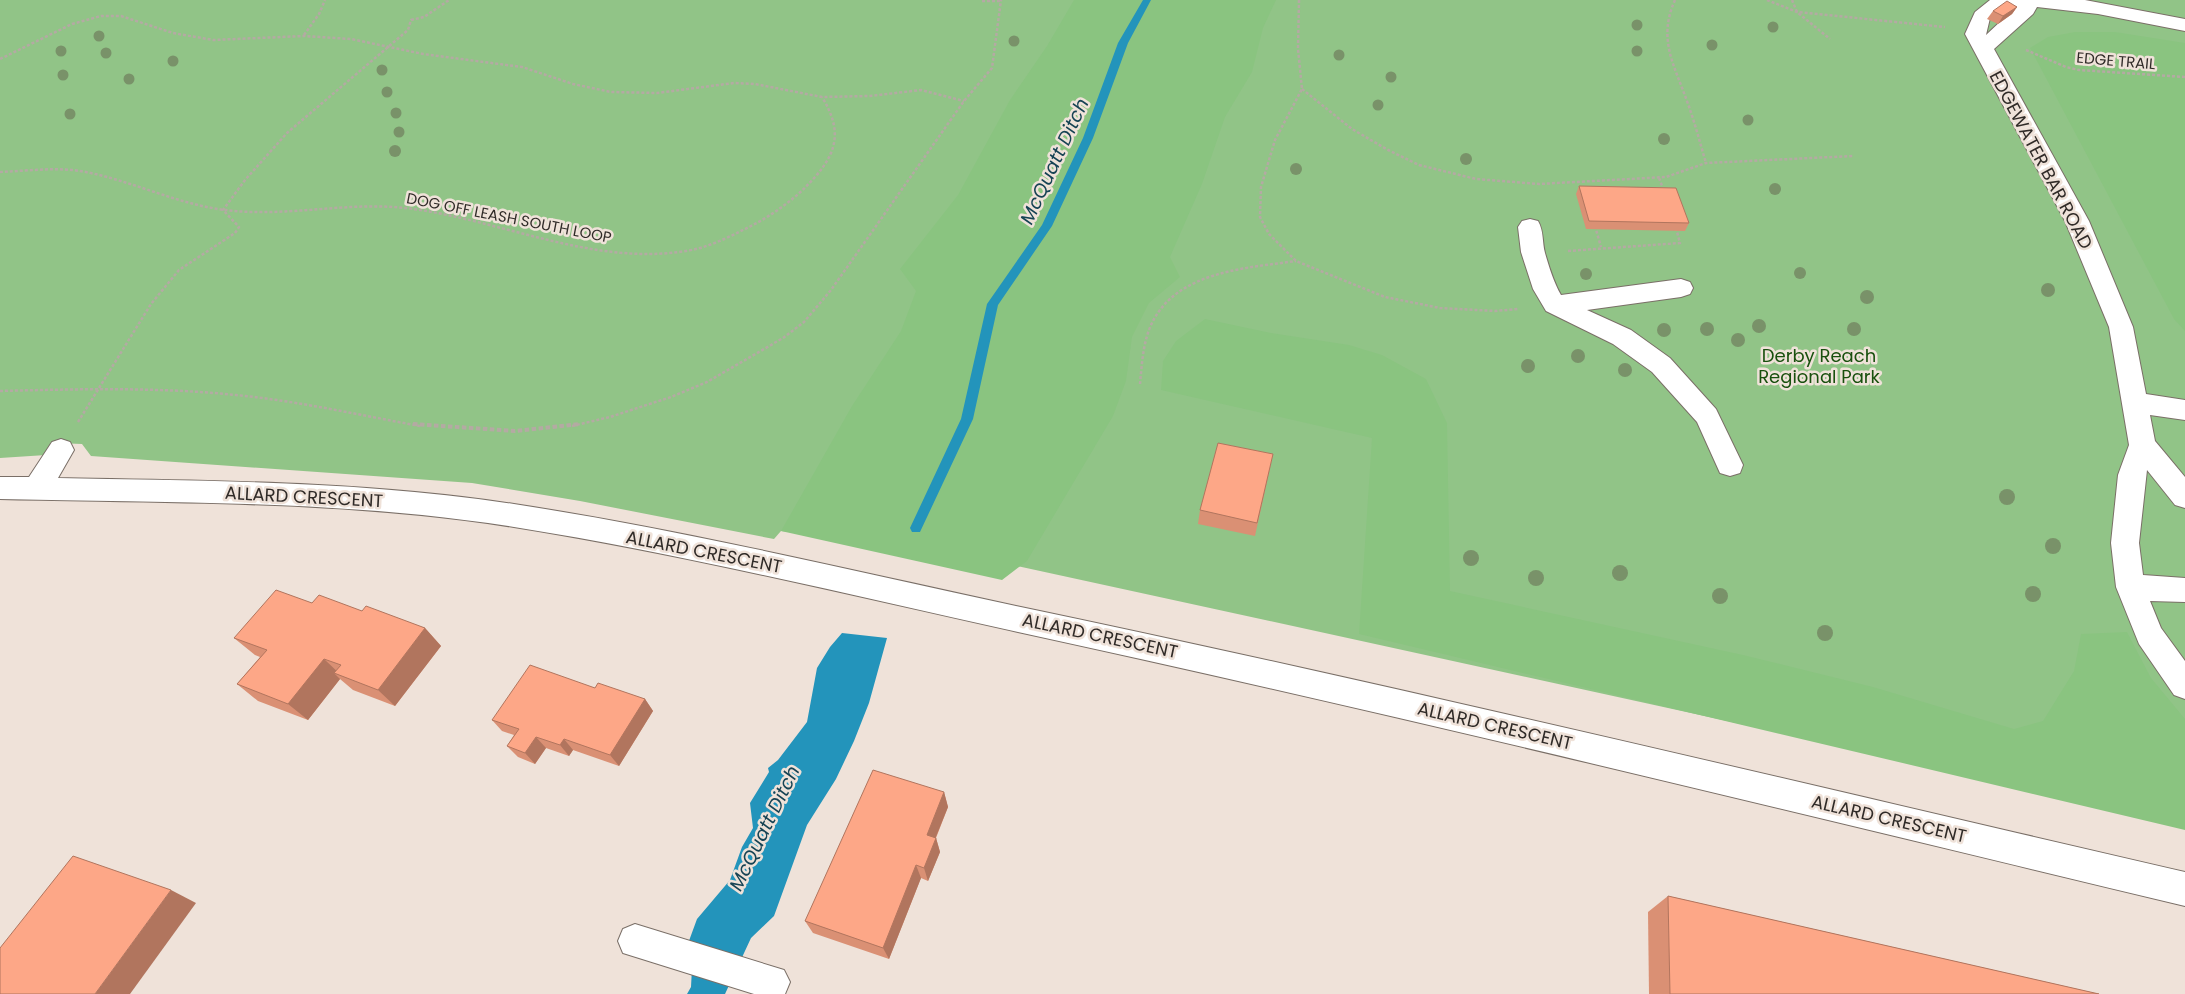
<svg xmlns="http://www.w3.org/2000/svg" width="2185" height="994" font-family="Poppins,sans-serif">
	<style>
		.green { fill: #91c487 }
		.forest { fill: #8ac480 }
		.water { fill: #2394bb }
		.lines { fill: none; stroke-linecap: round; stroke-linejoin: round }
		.stream { fill: #2394bb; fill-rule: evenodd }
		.minor-casing { stroke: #7a6f67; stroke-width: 2 }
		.path-far1 { stroke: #b4aaa3; stroke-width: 2.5; stroke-dasharray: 3 2; stroke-linecap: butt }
		.path { stroke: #b4aaa3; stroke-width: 4; stroke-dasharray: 4.5 2.5; stroke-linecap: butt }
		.minor { fill: #fff; fill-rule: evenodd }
		.tree { fill: #799269 }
		.wall { fill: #da9074 }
		.shaded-wall { fill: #b1755e }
		.building { fill: #fda787; stroke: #b1755e }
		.labels { text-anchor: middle; stroke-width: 5; stroke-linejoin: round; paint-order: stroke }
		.far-street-label { font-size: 15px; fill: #302b28; stroke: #efe2d9 }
		.street-label { font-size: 18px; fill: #302b28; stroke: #efe2d9 }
		.park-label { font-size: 18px; fill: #18500d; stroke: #efe2d9 }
		.water-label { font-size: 19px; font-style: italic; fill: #164354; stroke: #efe2d9 }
	</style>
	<rect width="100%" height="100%" fill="#efe2d9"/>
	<polygon class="green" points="0,0 2185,0 2185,821 949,551 781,531 774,539 580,501 472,483 91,456 82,444 56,443 46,455 0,458"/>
	<g class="forest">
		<polygon points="1074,0 1276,0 1263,28 1252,72 1225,117 1202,184 1170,257 1180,277 1149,303 1132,337 1126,381 1113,416 1027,561 1002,580 781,531 852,406 901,331 916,291 900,269 958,195 1010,100 1047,46"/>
		<polygon points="2075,32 2115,32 2185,43 2185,331 2174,319 2030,48 2048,37"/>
		<polygon points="1205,319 1271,333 1349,345 1382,355 1426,379 1447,423 1450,591 1743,655 1873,687 2014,729 2043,721 2074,671 2081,634 2127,632 2151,678 2185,719 2185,830 1359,634 1372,438 1161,390 1163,361 1176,341"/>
	</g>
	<polygon class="water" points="842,633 887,638 869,703 854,741 836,779 807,825 774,916 751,938 725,994 687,994 691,987 692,968 686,949 697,919 730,880 742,847 753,828 750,803 769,772 768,768 778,760 807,722 817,668 830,647"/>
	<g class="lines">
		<polygon class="stream" points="1143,0 1151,0 1128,43 1093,138 1052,226 998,305 973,419 920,532 912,532 910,528 961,419 987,304 1042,225 1083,138 1118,43"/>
		<g class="minor-casing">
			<g id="minor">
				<path d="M 1990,0 L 2085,0 L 2185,19 L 2185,31 L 2098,14 L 2037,7 L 2033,14 L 1994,49 L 2089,221 L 2133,327 L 2146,394 L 2185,400 L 2185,420 L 2150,415 L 2155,441 L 2185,477 L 2185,508 L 2175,505 L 2147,470 L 2139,543 L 2143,575 L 2185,578 L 2185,602 L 2150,601 L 2161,628 L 2185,661 L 2185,699 L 2174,695 L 2139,644 L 2116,587 L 2111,543 L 2118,475 L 2129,445 L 2109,327 L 2065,221 L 1965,34 L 1975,12 ZM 2009,6 L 2017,6 L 1986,35 L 1990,18 Z"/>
				<path d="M 1530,219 L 1538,221 C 1544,231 1542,242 1545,253 C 1549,267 1554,283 1561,295 L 1681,279 L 1690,282 L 1693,288 L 1690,294 L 1681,297 L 1587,310 L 1631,330 L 1670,358 L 1716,409 L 1743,465 L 1740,473 L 1730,476 L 1720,473 L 1697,422 L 1652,372 L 1613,344 L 1546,311 L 1533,289 L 1521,252 L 1518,227 L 1522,221 Z"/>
				<path d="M 61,439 L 70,442 L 74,450 L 58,478 C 210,481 364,481 514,504 C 683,530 850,570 1016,606 C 1407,688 1796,782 2185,872 L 2185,906 C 1797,813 1409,717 1018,632 C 851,595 683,554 514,527 C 345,500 171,503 0,499 L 0,477 L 29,477 L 52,442 Z"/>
				<polygon points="635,924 784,970 790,982 785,994 754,994 623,953 618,941 623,929"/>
			</g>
		</g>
		<g class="path-far1">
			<polyline points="1299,0 1298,49 1302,89 1275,140 1261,187 1260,217 1269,234 1296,261 1385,297 1440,308 1495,311 1518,309"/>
			<path d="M 1675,0 C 1657,40 1675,66 1688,104 C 1695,123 1700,143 1706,163"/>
			<polyline points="1767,0 1797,12 1945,27"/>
			<polyline points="1792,0 1797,12 1830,39"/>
			<polyline points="982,1 1001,1"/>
			<polyline points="304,35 319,14 325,0"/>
			<polyline points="2026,50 2066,67 2079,70 2185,77"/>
			<polyline points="0,59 72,24 101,16 121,16 173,33 213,40 304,36 351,39 423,54 522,67 573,84 611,92 657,93 734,83 755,84 822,97 870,96 921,90 964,101"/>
			<polyline points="1302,89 1352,129 1388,150 1419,165 1476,179 1539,184 1666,177 1706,163 1853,156"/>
			<path d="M 0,172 C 26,171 54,167 80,171 C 129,179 175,204 225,210 C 288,218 351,200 413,209 C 503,221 594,266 686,251 C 706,248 725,239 743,230 C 770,217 795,200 815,177 C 839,150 841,128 822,97"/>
			<polyline points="1659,178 1664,191"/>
			<polyline points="1595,226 1601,247"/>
			<polyline points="1568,251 1680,243 1676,228"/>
			<path d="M 1140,384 C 1142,363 1143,340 1153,321 C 1179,271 1247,268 1296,261"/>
			<path d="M 0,391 C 78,389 158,387 236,395 C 298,401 359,415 420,426"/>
			<polyline points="78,422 151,304 179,270 235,233 239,227 223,210 245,180 287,133 408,30 411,20 424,17 449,0"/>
			<polyline points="572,426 610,417 671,397 707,382 783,338 804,322 831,290 964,101 992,68 1001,0"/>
		</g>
		<polyline class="path" points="413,424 515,431 580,424"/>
		<use href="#minor" class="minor"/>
	</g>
	<g class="tree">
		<circle cx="1637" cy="25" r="5.5"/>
		<circle cx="1773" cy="27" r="5.5"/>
		<circle cx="99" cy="36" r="5.5"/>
		<circle cx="1014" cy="41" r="5.5"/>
		<circle cx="1712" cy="45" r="5.5"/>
		<circle cx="61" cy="51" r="5.5"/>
		<circle cx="1637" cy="51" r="5.5"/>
		<circle cx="106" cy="53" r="5.5"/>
		<circle cx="1339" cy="55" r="5.5"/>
		<circle cx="173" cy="61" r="5.5"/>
		<circle cx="382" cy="70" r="5.5"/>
		<circle cx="63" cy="75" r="5.5"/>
		<circle cx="1391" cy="77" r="5.5"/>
		<circle cx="129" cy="79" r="5.5"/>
		<circle cx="387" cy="92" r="5.5"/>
		<circle cx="1378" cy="105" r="5.5"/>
		<circle cx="396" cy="113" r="5.5"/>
		<circle cx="70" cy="114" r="5.5"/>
		<circle cx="1748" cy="120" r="5.5"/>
		<circle cx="399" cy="132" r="5.5"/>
		<circle cx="1664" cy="139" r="6"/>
		<circle cx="395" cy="151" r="6"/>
		<circle cx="1466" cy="159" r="6"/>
		<circle cx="1296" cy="169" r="6"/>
		<circle cx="1775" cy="189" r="6"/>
		<circle cx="1800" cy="273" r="6"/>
		<circle cx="1586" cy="274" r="6"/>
		<circle cx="2048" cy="290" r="7"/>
		<circle cx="1867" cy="297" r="7"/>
		<circle cx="1759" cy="326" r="7"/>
		<circle cx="1707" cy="329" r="7"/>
		<circle cx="1854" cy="329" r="7"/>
		<circle cx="1664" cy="330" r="7"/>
		<circle cx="1738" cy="340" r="7"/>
		<circle cx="1578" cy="356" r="7"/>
		<circle cx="1528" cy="366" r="7"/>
		<circle cx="1625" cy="370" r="7"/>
		<circle cx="2007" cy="497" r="8"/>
		<circle cx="2053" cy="546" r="8"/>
		<circle cx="1471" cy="558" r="8"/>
		<circle cx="1620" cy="573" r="8"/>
		<circle cx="1536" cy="578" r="8"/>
		<circle cx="2033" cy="594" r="8"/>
		<circle cx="1720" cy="596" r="8"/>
		<circle cx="1825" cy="633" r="8"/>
	</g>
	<g class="wall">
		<polygon points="2017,7 2012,14 1998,24 1987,19 1993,11"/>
		<polygon points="1579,186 1689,223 1685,231 1586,229 1576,194"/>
		<polygon points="1273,454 1255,536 1198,524 1200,510"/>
		<polygon points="312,603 362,611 425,628 441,646 395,706 353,690 340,679 308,720 258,701 237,684 260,657 255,655 234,638"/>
		<polygon points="595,688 645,699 653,711 619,766 573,750 569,756 546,748 535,764 518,757 507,746 514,735 502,731 492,720"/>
		<polygon points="944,792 948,807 936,838 940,852 928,881 921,878 889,959 813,933 805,921"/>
		<polygon points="1668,896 2099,994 1649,994 1648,912"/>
	</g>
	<g class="shaded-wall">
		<polygon points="2017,7 2012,14 1998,24 2003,16"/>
		<polygon points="425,628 441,646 395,706 378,690"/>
		<polygon points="324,659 342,676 334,673 340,679 308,720 288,704"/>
		<polygon points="645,699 653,711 619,766 610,755"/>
		<polygon points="536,737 546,748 535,764 525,753"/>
		<polygon points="564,739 573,750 569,756 560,745"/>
		<polygon points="944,792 948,807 931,849 927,835"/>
		<polygon points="936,838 940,852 928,881 924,868"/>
		<polygon points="916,865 921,878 889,959 883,948"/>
		<polygon points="171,890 196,903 130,994 95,994"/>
	</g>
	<g class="building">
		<polygon points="2007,1 2017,7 2003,16 1993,11"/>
		<polygon points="1579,186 1676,188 1689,223 1589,221"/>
		<polygon points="1218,443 1273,454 1257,523 1200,510"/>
		<polygon points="276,590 312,603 319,595 362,611 366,606 425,628 378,690 334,673 341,665 324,659 288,704 237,684 267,650 234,638"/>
		<polygon points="530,665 595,688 598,683 645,699 610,755 564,739 560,745 536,737 525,753 507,746 519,729 492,720"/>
		<polygon points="873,770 944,792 927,835 936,838 924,868 916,865 883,948 805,921"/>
		<polygon points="73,856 171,890 95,994 0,994 0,948"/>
		<polygon points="1668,896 2099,994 1670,994"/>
	</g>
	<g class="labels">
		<g class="far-street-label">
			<text transform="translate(2116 61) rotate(5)" y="5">EDGE TRAIL</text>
			<text transform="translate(509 218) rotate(11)" y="5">DOG OFF LEASH SOUTH LOOP</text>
		</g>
		<g class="street-label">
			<text transform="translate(2041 160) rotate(62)" y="6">EDGEWATER BAR ROAD</text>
			<text transform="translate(304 497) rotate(3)" y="6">ALLARD CRESCENT</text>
			<text transform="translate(704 552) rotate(11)" y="6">ALLARD CRESCENT</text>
			<text transform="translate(1100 636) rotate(12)" y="6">ALLARD CRESCENT</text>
			<text transform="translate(1495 726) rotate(13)" y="6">ALLARD CRESCENT</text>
			<text transform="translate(1889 819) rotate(13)" y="6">ALLARD CRESCENT</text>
		</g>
		<g class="park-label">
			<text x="1819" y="362">Derby Reach<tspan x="1819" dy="21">Regional Park</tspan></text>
		</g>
		<g class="water-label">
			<text transform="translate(1054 161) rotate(-65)" y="7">McQuatt Ditch</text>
			<text transform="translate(764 828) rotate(-64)" y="7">McQuatt Ditch</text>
		</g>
	</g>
</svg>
